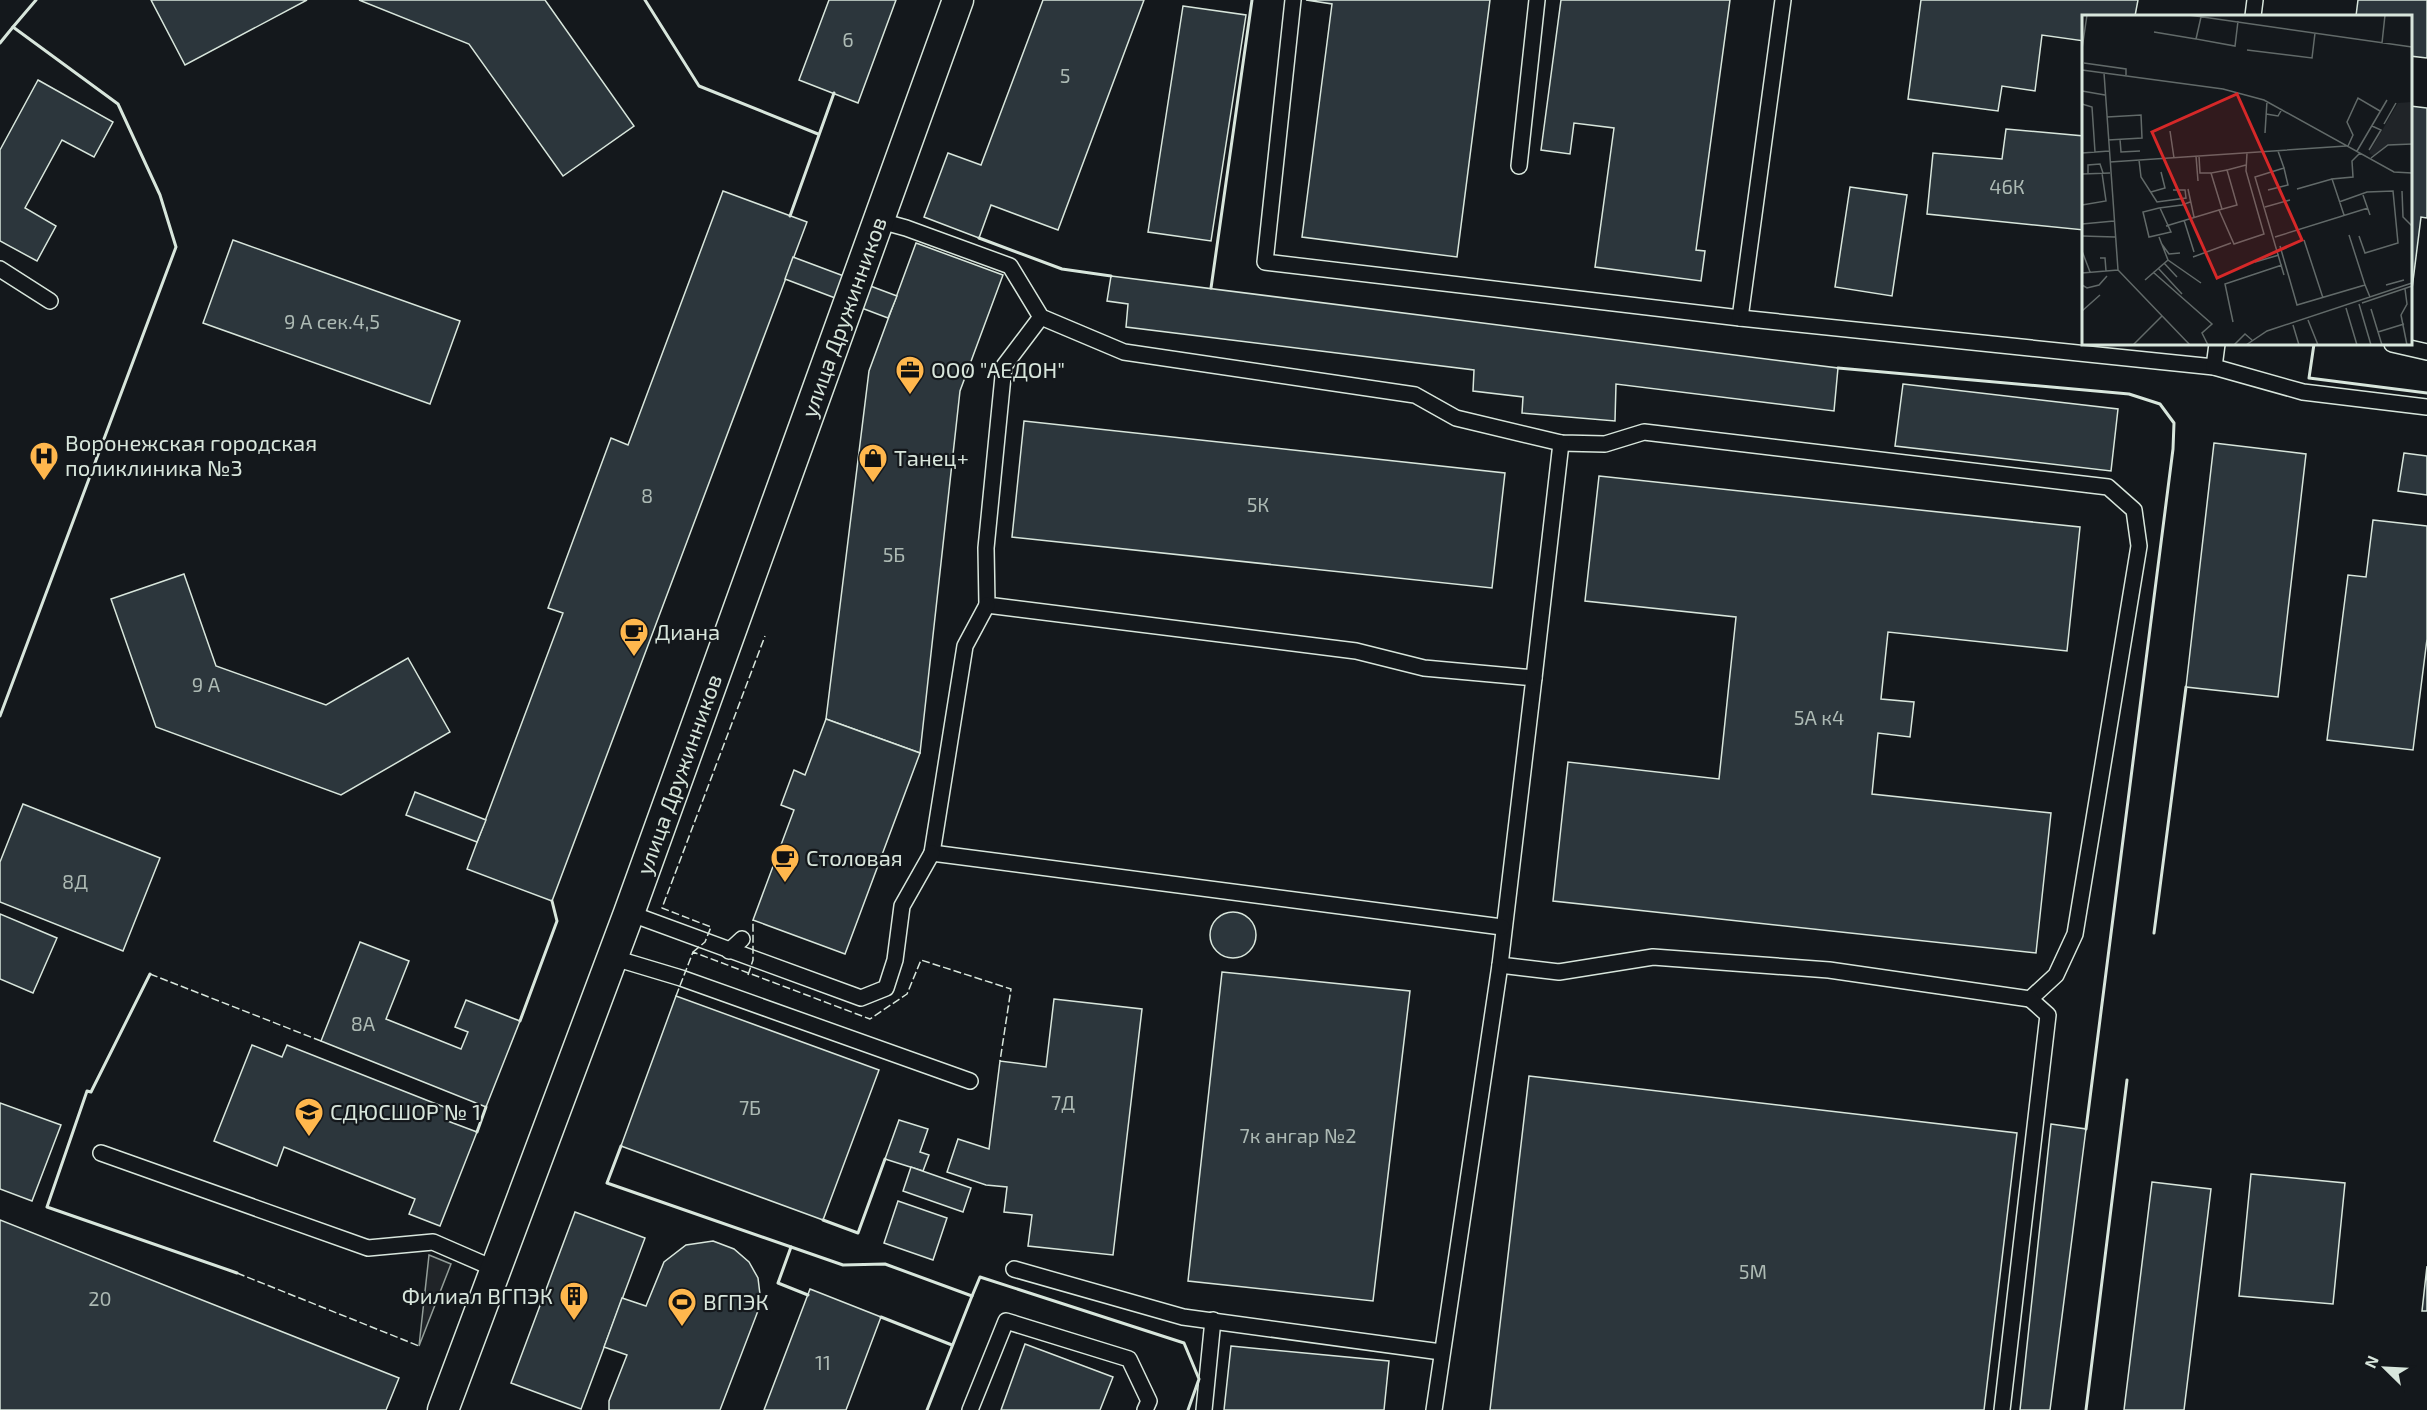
<svg xmlns="http://www.w3.org/2000/svg" width="2427" height="1410" font-family="'Exo 2',sans-serif">
	<style>
		.green { fill: #202428; stroke: #939e99; stroke-width: 1.5 }
		.building { fill: #2c363c; stroke: #d8e6dc; stroke-width: 1.5 }
		.lines { fill: none; stroke-linecap: round; stroke-linejoin: round }
		.service-casing { stroke: #d8e6dc; stroke-width: 18 }
		.minor-casing { stroke: #d8e6dc; stroke-width: 33 }
		.service { stroke: #14181c; stroke-width: 15 }
		.minor { stroke: #14181c; stroke-width: 30 }
		.fence { stroke: #d8e6dc; stroke-width: 1.5; stroke-dasharray: 8 3; stroke-linecap: butt }
		.wall { stroke: #d8e6dc; stroke-width: 3 }
		.labels { text-anchor: middle; stroke-width: 4.5; stroke-linejoin: round; paint-order: stroke }
		.number-label { font-size: 20px; fill: #adbab4 }
		.street-label { font-size: 22px; fill: #d8e6dc; stroke: #14181c }
		.poi-label { font-size: 22px; fill: #d8e6dc; stroke: #14181c; text-anchor: start }
		.inset-road { fill: none; stroke: #626a69; stroke-width: 1.5 }
		.view { fill: #d62828; fill-opacity: 0.15; stroke: #d62828; stroke-width: 3 }
		.inset-edge { fill: none; stroke: #d8e6dc; stroke-width: 3 }
	</style>
	<rect width="100%" height="100%" fill="#14181c"/>
	<polygon class="green" points="429,1255 451,1264 419,1346"/>
	<g class="building">
		<polygon points="151,0 307,0 185,65"/>
		<polygon points="359,0 545,0 634,126 563,176 469,44"/>
		<polygon points="829,0 896,0 858,103 799,80"/>
		<polygon points="1043,0 1144,0 1058,230 991,205 979,238 924,217 948,153 981,165"/>
		<polygon points="1490,0 1457,257 1302,237 1332,4 1306,0"/>
		<polygon points="1561,0 1730,0 1696,250 1705,251 1701,281 1595,267 1614,128 1574,123 1570,154 1541,150"/>
		<polygon points="1921,0 2138,0 2135,16 2084,16 2084,41 2042,35 2035,91 2002,86 1998,111 1908,99"/>
		<polygon points="2358,0 2427,0 2427,58 2410,56 2410,16 2356,16"/>
		<polygon points="1183,6 1246,15 1211,241 1148,232"/>
		<polygon points="38,80 113,122 94,157 62,140 25,208 56,226 37,261 0,241 0,150"/>
		<polygon points="2410,106 2427,108 2427,218 2421,217 2410,305"/>
		<polygon points="2006,129 2084,136 2084,230 1927,214 1933,153 2002,159"/>
		<polygon points="1850,187 1907,195 1892,296 1835,287"/>
		<polygon points="723,191 807,222 552,901 467,869 563,613 548,608 611,438 628,445"/>
		<polygon points="233,240 460,321 430,404 203,323"/>
		<polygon points="916,243 1003,275 960,391 920,753 826,719 869,371"/>
		<polygon points="793,257 897,296 888,318 785,279"/>
		<polygon points="1111,276 1838,368 1834,411 1616,384 1615,421 1522,413 1523,397 1473,391 1474,370 1126,327 1128,304 1107,301"/>
		<polygon points="1903,384 2118,409 2111,471 1895,446"/>
		<polygon points="1024,421 1505,473 1492,588 1012,537"/>
		<polygon points="2214,443 2306,454 2278,697 2186,687"/>
		<polygon points="2404,453 2427,456 2427,495 2398,491"/>
		<polygon points="1599,476 2080,527 2067,651 1888,632 1881,699 1914,702 1910,737 1878,733 1872,794 2051,813 2036,953 1553,901 1568,762 1719,779 1736,617 1585,601"/>
		<polygon points="2373,520 2427,526 2427,639 2413,750 2327,740 2348,575 2366,577"/>
		<polygon points="184,574 216,666 326,705 408,658 450,732 341,795 156,727 111,599"/>
		<polygon points="826,719 920,753 845,954 753,920 794,810 781,805 794,770 805,775"/>
		<polygon points="415,792 486,820 477,842 406,815"/>
		<polygon points="23,804 160,858 123,951 0,902 0,862"/>
		<circle cx="1233" cy="935" r="23"/>
		<polygon points="0,914 57,938 33,993 0,979"/>
		<polygon points="360,942 409,961 386,1019 461,1049 468,1032 455,1027 466,1000 520,1021 486,1107 321,1041"/>
		<polygon points="1222,972 1410,991 1373,1301 1188,1281"/>
		<polygon points="676,996 879,1070 823,1220 621,1146"/>
		<polygon points="1054,999 1142,1009 1113,1255 1028,1246 1032,1215 1004,1212 1007,1187 986,1185 947,1172 958,1139 989,1149 1000,1061 1046,1067"/>
		<polygon points="252,1045 282,1057 287,1045 449,1109 445,1120 477,1132 440,1226 409,1214 415,1199 284,1147 277,1166 214,1141"/>
		<polygon points="1529,1076 2017,1133 1984,1410 1490,1410"/>
		<polygon points="0,1103 61,1125 32,1201 0,1189"/>
		<polygon points="899,1120 928,1129 920,1152 929,1155 923,1171 885,1159"/>
		<polygon points="2051,1124 2086,1129 2050,1410 2020,1410"/>
		<polygon points="911,1167 971,1188 963,1212 903,1191"/>
		<polygon points="2251,1174 2345,1183 2333,1304 2239,1296"/>
		<polygon points="2152,1182 2211,1189 2184,1410 2124,1410"/>
		<polygon points="898,1201 947,1218 933,1260 884,1243"/>
		<polygon points="575,1212 645,1238 581,1409 511,1383"/>
		<polygon points="0,1220 399,1378 386,1410 0,1410"/>
		<polygon points="713,1241 734,1249 749,1262 758,1278 761,1303 720,1410 609,1410 609,1401 627,1355 604,1347 622,1298 646,1306 664,1262 686,1245"/>
		<polygon points="2427,1266 2427,1311 2422,1311"/>
		<polygon points="810,1289 881,1317 846,1410 764,1410"/>
		<polygon points="1025,1344 1113,1377 1100,1410 1001,1410"/>
		<polygon points="1231,1346 1389,1361 1384,1410 1224,1410"/>
	</g>
	<g class="lines">
		<g class="service-casing">
			<g id="service">
				<polyline points="1293,0 1265,262 1740,318 2214,367 2303,392 2427,407"/>
				<polyline points="2253,16 2255,0"/>
				<polyline points="1519,166 1537,0"/>
				<polyline points="877,220 906,228 1010,266 1041,317 1124,352 1415,395 1456,418 1561,443 1605,444 1644,432 2108,487 2134,510 2139,546 2075,934 2056,975 2030,999 1829,970 1653,957 1559,972 1500,965 1534,678 1424,668 1356,651 987,605 986,548 1004,366 1041,317"/>
				<polyline points="0,269 50,301"/>
				<polyline points="1740,318 1783,0"/>
				<polyline points="2392,344 2427,352"/>
				<polyline points="2214,367 2217,344"/>
				<polyline points="987,605 965,646 932,853 1502,927"/>
				<polyline points="1534,678 1561,443"/>
				<polyline points="629,913 861,998 886,988 895,960 902,906 932,853"/>
				<polyline points="729,951 742,939"/>
				<polyline points="611,957 681,978 970,1081"/>
				<polyline points="101,1153 368,1248 433,1242 495,1269"/>
				<polyline points="1014,1269 1183,1317 1441,1352"/>
				<polyline points="970,1410 1006,1321 1129,1359 1149,1401 1145,1410"/>
				<polyline points="1204,1410 1213,1320"/>
				<polyline points="1434,1410 1500,965"/>
				<polyline points="2002,1410 2048,1015 2030,999"/>
			</g>
		</g>
		<g class="minor-casing">
			<g id="minor">
				<path id="s1" d="M 443,1410 L 629,913 L 958,0"/>
			</g>
		</g>
		<use href="#service" class="service"/>
		<use href="#minor" class="minor"/>
		<g class="fence">
			<polyline points="693,952 705,942 711,927 662,908 765,636"/>
			<polyline points="150,974 321,1041"/>
			<polyline points="748,975 753,960 753,920"/>
			<polyline points="676,996 693,952 870,1019 907,994 921,960 1011,989 1000,1061"/>
			<polyline points="237,1273 419,1346"/>
		</g>
		<g class="wall">
			<polyline points="645,0 699,86 818,134"/>
			<polyline points="0,43 13,27"/>
			<polyline points="790,216 834,93"/>
			<polyline points="979,238 1062,269 1111,276"/>
			<polyline points="1211,288 1252,0"/>
			<polyline points="2314,344 2309,378 2427,393"/>
			<polyline points="1838,368 2129,394 2160,404 2174,423 2173,449 2086,1129"/>
			<polyline points="0,716 176,247 160,195 118,104 13,27 36,0"/>
			<polyline points="2154,933 2186,687"/>
			<polyline points="150,974 91,1092 87,1091 47,1207 237,1273"/>
			<polyline points="520,1021 557,921 552,901"/>
			<polyline points="477,1132 486,1107"/>
			<polyline points="621,1146 607,1183 843,1265 885,1264 972,1296 927,1410"/>
			<polyline points="823,1220 858,1233 885,1159"/>
			<polyline points="791,1247 778,1283 808,1295"/>
			<polyline points="972,1296 980,1277 1184,1343 1199,1379 1188,1410"/>
			<polyline points="881,1317 952,1345"/>
			<polyline points="2086,1410 2127,1080"/>
		</g>
	</g>
	<defs>
		<g id="office-pin" transform="scale(1.5)"><path d="M0 17L-7.5 6A9.5 9.5 0 1 1 7.5 6Z" fill="#ffb74d" stroke="#14181c"/><path d="M-6-3h4V-5.5h4V-3h4V5H-6ZM-1-4.5V-3h2v-1.5ZM-6 0V1H6V0Z" fill="#111"/></g>
		<g id="hospital-pin" transform="scale(1.5)"><path d="M0 17L-7.5 6A9.5 9.5 0 1 1 7.5 6Z" fill="#ffb74d" stroke="#14181c"/><path d="M-5-5h3v3.5h4V-5h3V5h-3V1.5h-4V5h-3Z" fill="#111"/></g>
		<g id="shop-pin" transform="scale(1.5)"><path d="M0 17L-7.5 6A9.5 9.5 0 1 1 7.5 6Z" fill="#ffb74d" stroke="#14181c"/><path d="M-5-2.5h2.3a2.7 3.5 0 0 1 5.4 0H5L5.5 6h-11ZM-1.5-2.5h3a1.5 2.3 0 0 0-3 0Z" fill="#111"/></g>
		<g id="cafe-pin" transform="scale(1.5)"><path d="M0 17L-7.5 6A9.5 9.5 0 1 1 7.5 6Z" fill="#ffb74d" stroke="#14181c"/><path d="M-5.5-4.5H6V0H3Q3 3.5 0 3.5H-2.5Q-5.5 3.5-5.5 0ZM3-3.2v2h1.7v-2ZM-6 4.5H4V6H-6Z" fill="#111"/></g>
		<g id="school-pin" transform="scale(1.5)"><path d="M0 17L-7.5 6A9.5 9.5 0 1 1 7.5 6Z" fill="#ffb74d" stroke="#14181c"/><path d="M0-5L7-2L0 1L-7-2ZM-4 1L0 2.5L4 1V4Q0 6-4 4Z" fill="#111"/></g>
		<g id="building-pin" transform="scale(1.5)"><path d="M0 17L-7.5 6A9.5 9.5 0 1 1 7.5 6Z" fill="#ffb74d" stroke="#14181c"/><path d="M-4-6H4V6H1V3H-1V6H-4ZM-2.5-4.3h1.7v1.8h-1.7ZM.8-4.3h1.7v1.8H.8ZM-2.5-1h1.7V.8h-1.7ZM.8-1h1.7V.8H.8Z" fill="#111"/></g>
		<g id="stadium-pin" transform="scale(1.5)"><path d="M0 17L-7.5 6A9.5 9.5 0 1 1 7.5 6Z" fill="#ffb74d" stroke="#14181c"/><path d="M0-5a6.5 5 0 1 0 0 10a6.5 5 0 1 0 0-10ZM-3.5-1.8h7v3.6h-7Z" fill="#111"/></g>
	</defs>
	<g fill-rule="evenodd">
		<use href="#office-pin" x="910" y="370"/>
		<use href="#hospital-pin" x="44" y="456"/>
		<use href="#shop-pin" x="873" y="458"/>
		<use href="#cafe-pin" x="634" y="632"/>
		<use href="#cafe-pin" x="785" y="858"/>
		<use href="#school-pin" x="309" y="1112"/>
		<use href="#building-pin" x="574" y="1296"/>
		<use href="#stadium-pin" x="682" y="1302"/>
	</g>
	<g class="labels">
		<g class="number-label">
			<text x="848" y="47">6</text>
			<text x="1065" y="83">5</text>
			<text x="2007" y="194">46К</text>
			<text x="332" y="329">9 А сек.4,5</text>
			<text x="647" y="503">8</text>
			<text x="1258" y="512">5К</text>
			<text x="894" y="562">5Б</text>
			<text x="206" y="692">9 А</text>
			<text x="1819" y="725">5А к4</text>
			<text x="75" y="889">8Д</text>
			<text x="363" y="1031">8А</text>
			<text x="1063" y="1110">7Д</text>
			<text x="750" y="1115">7Б</text>
			<text x="1298" y="1143">7к ангар №2</text>
			<text x="1753" y="1279">5М</text>
			<text x="100" y="1306">20</text>
			<text x="823" y="1370">11</text>
		</g>
		<g class="street-label">
			<text dy="8" stroke="none"><textPath href="#s1" startOffset="1164">улица Дружинников</textPath></text>
			<text dy="8" stroke="none"><textPath href="#s1" startOffset="678">улица Дружинников</textPath></text>
		</g>
		<g class="poi-label">
			<text x="931" y="378">ООО "АЕДОН"</text>
			<text x="65" y="451">Воронежская городская<tspan x="65" dy="25">поликлиника №3</tspan></text>
			<text x="894" y="466">Танец+</text>
			<text x="655" y="640">Диана</text>
			<text x="806" y="866">Столовая</text>
			<text x="330" y="1120">СДЮСШОР № 1</text>
			<text x="553" y="1304" text-anchor="end">Филиал ВГПЭК</text>
			<text x="703" y="1310">ВГПЭК</text>
		</g>
	</g>
	<g transform="translate(2082 15)">
		<rect width="330" height="330" fill="#14181c"/>
		<path d="M 330,87 L 330,128 L 306,130 L 292,141 L 287,138 L 316,88 Z" fill="#202428"/>
		<path class="inset-road" d="M 107,0 L 330,32M 119,2 L 114,24 L 153,31 L 156,6M 72,17 L 114,24M 300,28 L 303,0M 0,34 L 5,0M 165,35 L 230,43 L 233,18M 2,48 L 44,54 L 44,60M 0,55 L 141,74 L 182,85 L 312,157 L 330,158M 22,58 L 36,255 L 108,330M 0,76 L 23,80M 0,89 L 10,92 L 13,137M 184,99 L 196,101 L 200,94M 25,102 L 59,100 L 60,123 L 26,125M 302,109 L 314,88M 88,116 L 92,143M 183,118 L 185,86M 38,124 L 39,137 L 58,136M 266,131 L 271,120 L 265,107 L 276,83 L 298,96M 287,135 L 299,115 L 290,111M 196,136 L 202,153M 275,136 L 305,85M 0,138 L 27,136M 114,141 L 116,166M 117,141 L 118,158 L 129,158M 289,143 L 306,130 L 330,129M 57,145 L 59,162 L 75,187 L 104,183 L 103,175 L 91,175M 28,147 L 264,131M 164,150 L 145,155 L 155,190 L 137,195 L 152,229 L 182,219 L 164,156 L 165,138M 0,159 L 28,158M 6,159 L 6,150 L 18,149 L 21,158M 106,174 L 112,202M 215,174 L 250,164M 186,175 L 206,170 L 202,153 L 173,162 L 202,260M 320,176 L 321,202 L 330,211M 69,177 L 83,173 L 79,157M 281,180 L 288,200M 257,187 L 285,177 L 311,176 L 316,228 L 283,238 L 277,221M 0,190 L 24,186 L 20,158M 183,192 L 208,185M 78,193 L 89,217 L 67,222 L 61,197 L 77,193 L 100,190 L 108,187M 140,194 L 129,158 L 145,155M 262,200 L 250,164 L 271,162 L 270,146 L 278,138M 102,205 L 112,237M 0,209 L 32,206M 84,211 L 137,195M 267,220 L 283,270M 0,221 L 33,222M 77,222 L 86,245 L 119,268M 193,222 L 286,193M 222,225 L 241,283M 79,228 L 87,239 L 98,238M 198,231 L 215,290 L 283,270 L 288,282M 0,236 L 8,257M 111,242 L 149,228M 18,243 L 23,243 L 24,256M 173,247 L 197,240M 82,248 L 95,262M 76,253 L 100,279M 71,257 L 130,309 L 120,318 L 126,330M 0,258 L 36,255M 0,261 L 0,270 L 5,273 L 17,270 L 25,261M 63,265 L 86,245M 304,270 L 322,265M 323,274 L 325,289 L 319,300 L 325,330M 280,288 L 330,271M 277,289 L 289,330M 264,293 L 275,330M 289,294 L 300,330M 0,296 L 18,280M 226,305 L 236,330M 151,307 L 143,269 L 200,250M 211,310 L 217,330M 296,317 L 322,309M 51,330 L 80,301M 152,330 L 163,319 L 170,325M 164,330 L 185,316 L 330,268"/>
		<path class="view" d="M 155,79 L 220,225 L 135,263 L 70,117 Z"/>
		<rect width="330" height="330" class="inset-edge"/>
	</g>
	<g transform="translate(2385 1368) rotate(294)" stroke="#14181c" stroke-width="4.5" paint-order="stroke">
	<path d="M0-4.5L10 22L0 15L-10 22Z" fill="#d8e6dc"/>
	<text y="-9" font-size="16" font-weight="bold" text-anchor="middle" fill="#d8e6dc">N</text>
	</g>
</svg>
